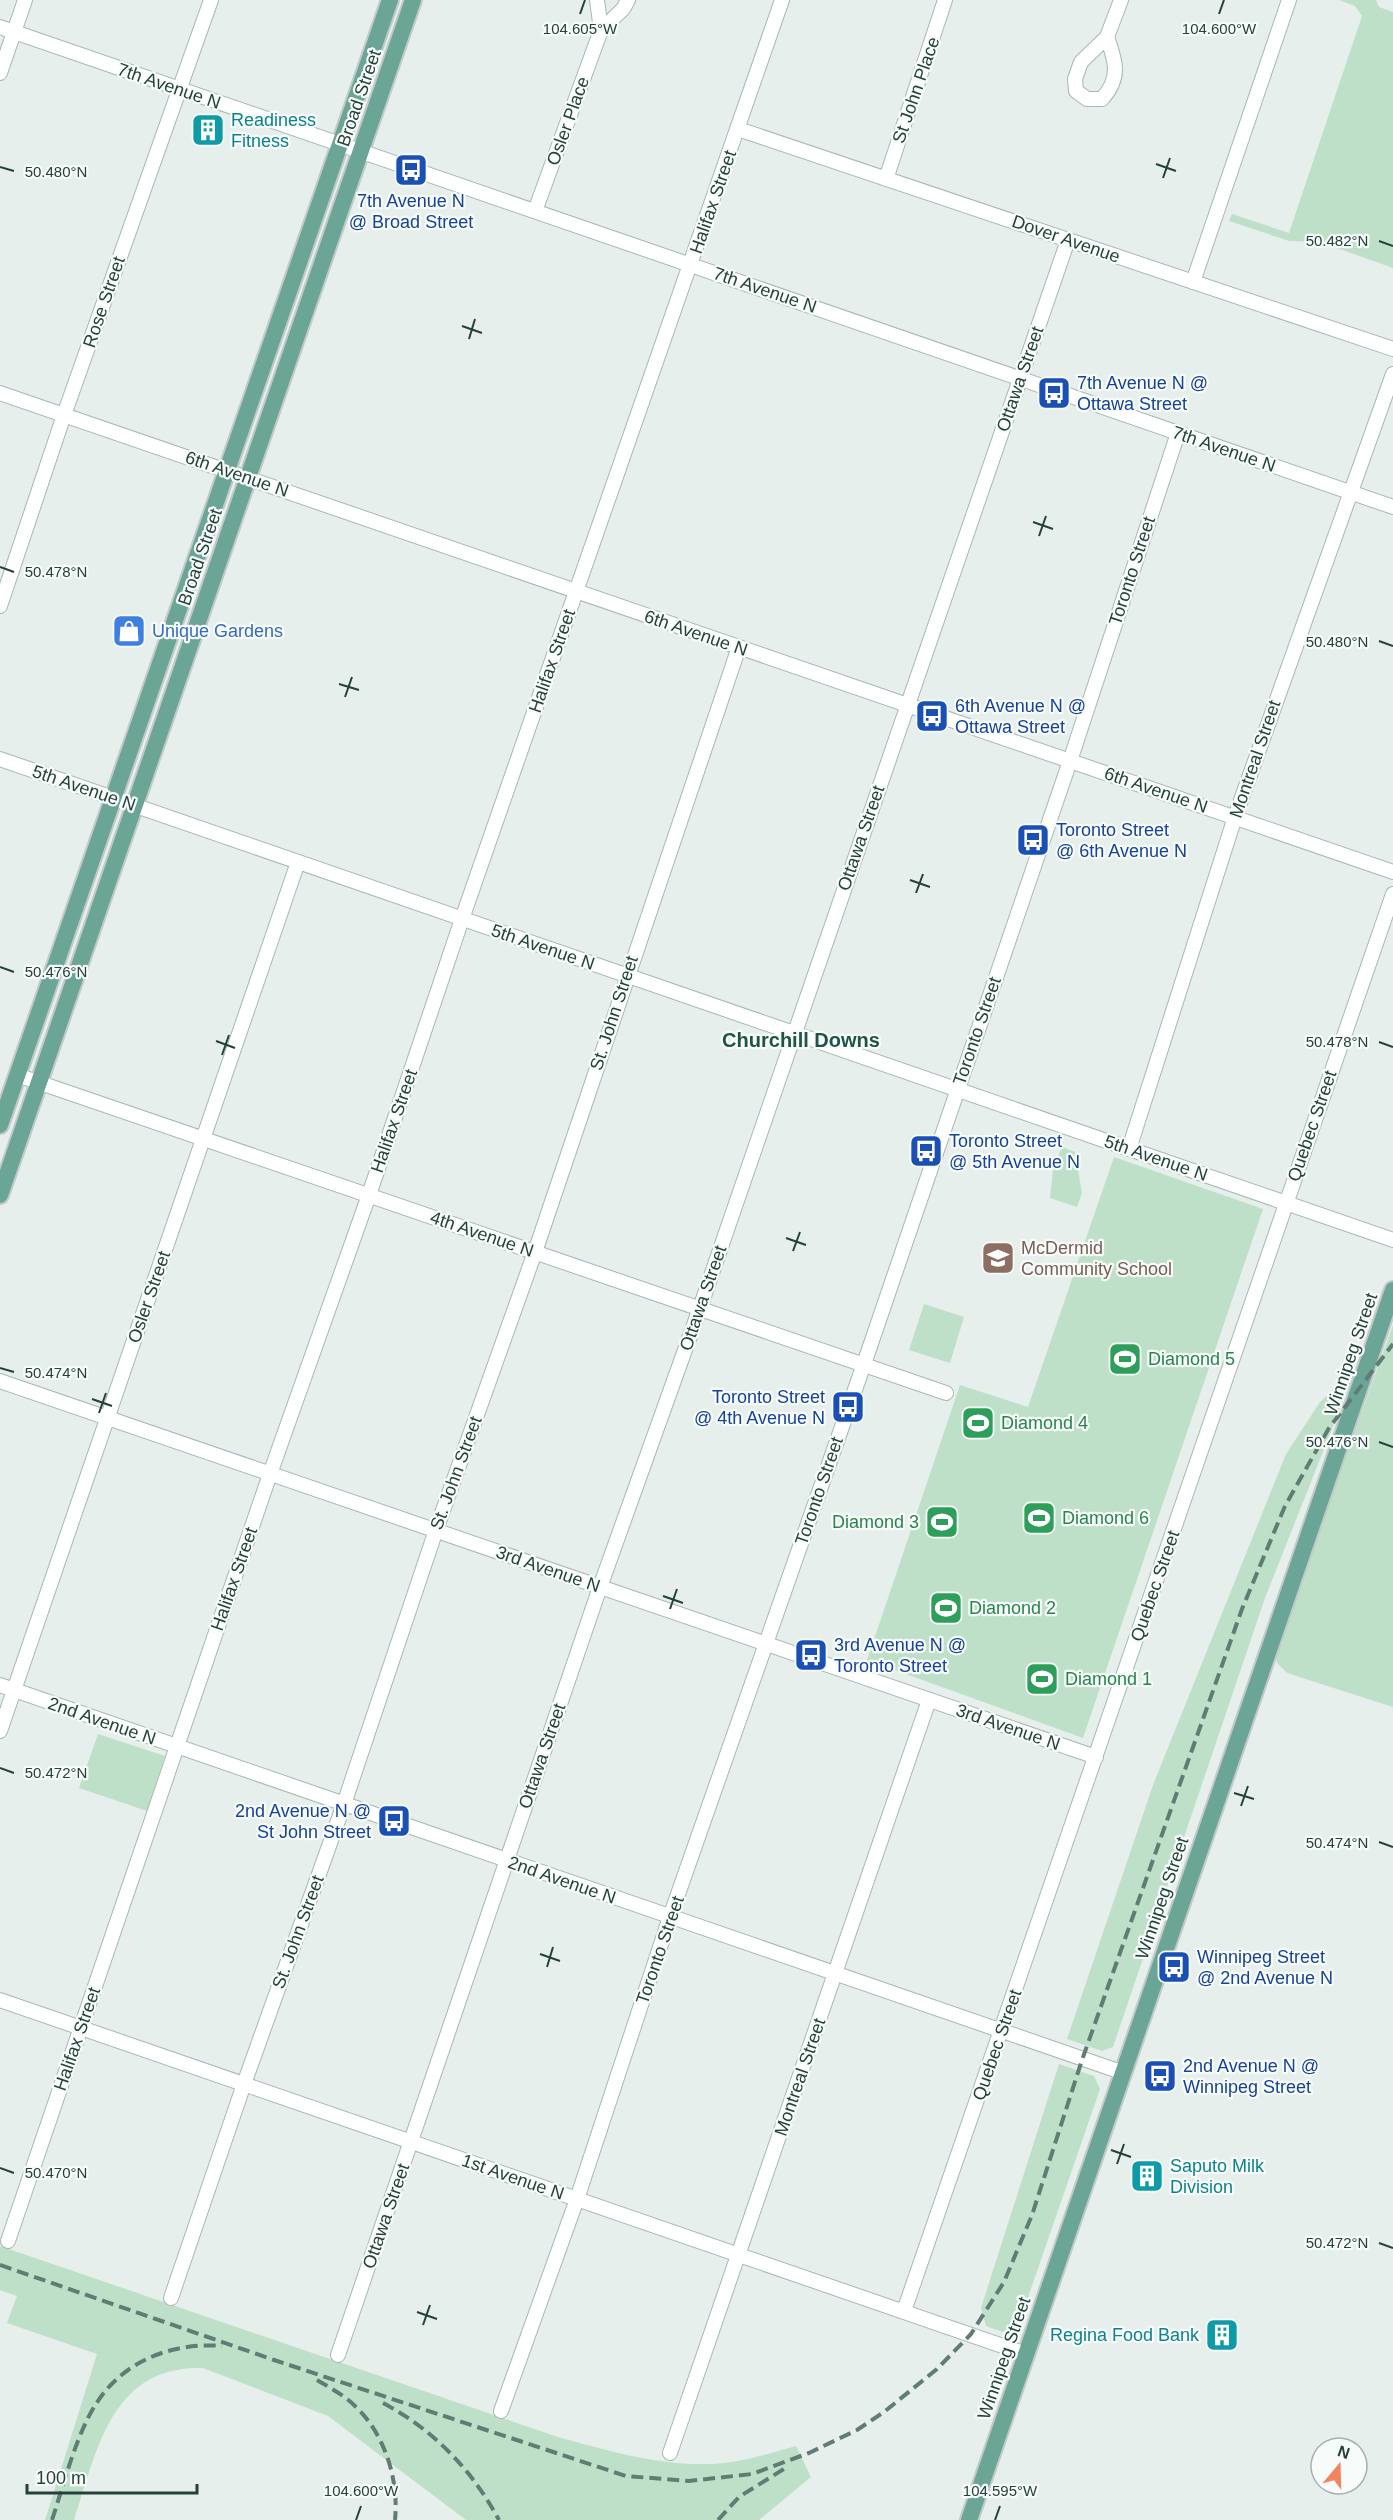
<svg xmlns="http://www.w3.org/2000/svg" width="1393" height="2520" font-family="Helvetica,sans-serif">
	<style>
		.green { fill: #bfe0c8 }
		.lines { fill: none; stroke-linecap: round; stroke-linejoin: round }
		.minor-casing { stroke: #a8b8b2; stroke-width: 16 }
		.major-casing { stroke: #c2cac8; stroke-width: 20 }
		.minor { stroke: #fff; stroke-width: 14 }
		.major { stroke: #6aa596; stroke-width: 16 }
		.rail { stroke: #5f7d75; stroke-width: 4; stroke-dasharray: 12 6; stroke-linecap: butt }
		.ticks { fill: none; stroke: #24423a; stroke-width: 2 }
		.labels { text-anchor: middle; stroke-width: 4.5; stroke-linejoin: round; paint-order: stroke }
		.street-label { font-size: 18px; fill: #24423a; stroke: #f7fbf9 }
		.culture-label { font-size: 18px; fill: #0d838f; stroke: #f7fbf9; text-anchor: start }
		.transit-label { font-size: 18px; fill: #164399; stroke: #f7fbf9; text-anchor: start }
		.shop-label { font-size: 18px; fill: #366cbe; stroke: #f7fbf9; text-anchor: start }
		.education-label { font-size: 18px; fill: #785e54; stroke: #f7fbf9; text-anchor: start }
		.leisure-label { font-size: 18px; fill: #27864d; stroke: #f7fbf9; text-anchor: start }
		.neighbourhood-label { font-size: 20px; font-weight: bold; fill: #1f5548; stroke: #f7fbf9 }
		.ticks-label { font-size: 15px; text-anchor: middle; fill: #24423a; stroke: #f7fbf9; stroke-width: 4.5; stroke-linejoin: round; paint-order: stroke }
	</style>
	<rect width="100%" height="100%" fill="#e6efeb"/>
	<g class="green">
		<polygon points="1339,0 1376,0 1379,7 1393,12 1393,268 1320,242 1289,241 1229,221 1232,214 1289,233 1362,16 1355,6"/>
		<polygon points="1062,1147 1075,1152 1082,1193 1077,1207 1050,1198 1053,1170"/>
		<polygon points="1114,1157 1263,1209 1083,1738 867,1660 960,1385 1028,1407"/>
		<polygon points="924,1304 964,1317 950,1363 909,1350"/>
		<polygon points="1393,1325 1393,1707 1287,1673 1277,1663 1275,1653"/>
		<polygon points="1339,1375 1353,1376 1265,1598 1113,2047 1102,2051 1067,2039 1153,1785 1286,1454 1320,1402 1332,1391"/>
		<polygon points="98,1734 165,1756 147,1811 79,1788"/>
		<polygon points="1059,2064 1094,2076 1100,2089 1016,2332 1011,2335 986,2326 981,2308"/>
		<path d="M 0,2246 L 558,2437 C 606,2450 655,2465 706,2464 C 737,2464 767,2454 796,2446 L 811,2477 L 759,2520 L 466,2520 L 328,2416 L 203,2368 C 111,2365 97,2451 74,2520 L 45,2520 L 97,2354 L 7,2323 L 17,2296 L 0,2290 Z"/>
	</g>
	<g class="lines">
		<g class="minor-casing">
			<g id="minor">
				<polyline points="597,0 601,30"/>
				<polyline points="0,27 1393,507"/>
				<path d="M 1107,37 C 1116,62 1121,78 1102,99 L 1087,99 L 1076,91 L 1075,79 L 1081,62 L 1107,37 L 1121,0"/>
				<polyline points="0,73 25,0"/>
				<polyline points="738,129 1393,349"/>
				<polyline points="886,179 945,0"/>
				<polyline points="535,211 601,30 623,9 628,0"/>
				<polyline points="1193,282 1289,0"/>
				<polyline points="0,393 1393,872"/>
				<polyline points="0,606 64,415 211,0"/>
				<polyline points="0,759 1393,1240"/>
				<polyline points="17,1075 946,1393"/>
				<polyline points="1129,1149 1235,817 1393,374"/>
				<polyline points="0,1381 1096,1757"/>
				<polyline points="0,1685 1124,2073"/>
				<polyline points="0,1731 298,862"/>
				<polyline points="0,2000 1026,2354"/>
				<polyline points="8,2241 270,1474 369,1195 462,919 782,0"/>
				<polyline points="171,2298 244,2084 344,1804 436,1530 535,1252 739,647"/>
				<polyline points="904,2311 1393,894"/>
				<polyline points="338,2355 600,1587 700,1308 1068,240"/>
				<polyline points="501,2411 577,2199 670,1917 864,1364 1070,761 1178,433"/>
				<polyline points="670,2453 929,1700"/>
			</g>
		</g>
		<g class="major-casing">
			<g id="major">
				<polyline points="0,1125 390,0"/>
				<polyline points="0,1195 413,0"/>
				<polyline points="969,2520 1393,1290"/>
			</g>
		</g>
		<use href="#minor" class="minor"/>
		<use href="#major" class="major"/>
		<g class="rail">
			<polyline points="0,2265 274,2360 626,2476 689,2481 752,2474 809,2453 857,2430 884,2412 937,2369 971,2334 1004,2282 1032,2215 1082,2060 1242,1609 1285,1506 1329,1428 1393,1344"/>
			<path d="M 317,2380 C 330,2388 344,2395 355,2406 C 385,2434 399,2480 395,2520"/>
			<path d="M 383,2403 C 434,2430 472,2470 499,2520"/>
			<path d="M 52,2520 C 64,2484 77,2431 98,2401 C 125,2360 174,2342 222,2346"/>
			<polyline points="718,2520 739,2497 787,2467"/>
		</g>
	</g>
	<path class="ticks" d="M 580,14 L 585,0M 1219,14 L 1224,0M 1156,164 L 1176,171M 0,167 L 14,171M 1163,178 L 1170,158M 1379,241 L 1393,246M 462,326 L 482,333M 469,339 L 475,319M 1033,522 L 1053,529M 1039,536 L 1046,516M 0,567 L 14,572M 1379,641 L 1393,646M 339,684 L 359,690M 345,697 L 352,677M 910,880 L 930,887M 916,893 L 923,874M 0,967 L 14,972M 216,1041 L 235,1048M 1379,1042 L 1393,1047M 222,1055 L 229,1035M 786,1238 L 806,1245M 793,1251 L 800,1232M 0,1368 L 14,1372M 92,1399 L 112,1406M 99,1413 L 106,1393M 1379,1442 L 1393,1447M 663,1596 L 683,1603M 670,1609 L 677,1589M 0,1768 L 14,1773M 1234,1793 L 1254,1799M 1241,1806 L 1248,1786M 1379,1842 L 1393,1847M 540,1954 L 560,1961M 547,1967 L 553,1947M 1111,2150 L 1131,2157M 1117,2164 L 1124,2144M 0,2168 L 14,2173M 1379,2243 L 1393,2248M 417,2312 L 437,2319M 423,2325 L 430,2305M 356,2520 L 361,2506M 995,2520 L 1000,2506"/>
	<defs>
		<g id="building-square" transform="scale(1.725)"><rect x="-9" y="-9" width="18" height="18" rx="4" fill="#0f9aa8" stroke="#f7fbf9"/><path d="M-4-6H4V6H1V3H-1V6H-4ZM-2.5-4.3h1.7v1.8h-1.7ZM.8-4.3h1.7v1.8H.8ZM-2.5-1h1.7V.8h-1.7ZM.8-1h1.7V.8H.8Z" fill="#fff"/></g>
		<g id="bus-square" transform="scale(1.725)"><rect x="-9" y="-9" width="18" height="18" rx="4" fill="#1a4fb4" stroke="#f7fbf9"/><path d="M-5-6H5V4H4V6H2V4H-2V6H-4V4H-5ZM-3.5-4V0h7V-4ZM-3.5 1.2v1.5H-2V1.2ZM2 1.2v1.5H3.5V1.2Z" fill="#fff"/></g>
		<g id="shop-square" transform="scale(1.725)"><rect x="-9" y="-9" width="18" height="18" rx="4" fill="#3f7fe0" stroke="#f7fbf9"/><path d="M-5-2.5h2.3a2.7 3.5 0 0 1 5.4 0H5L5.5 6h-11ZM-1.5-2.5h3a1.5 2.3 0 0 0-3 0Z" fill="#fff"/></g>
		<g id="school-square" transform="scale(1.725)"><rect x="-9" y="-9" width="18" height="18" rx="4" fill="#8d6e63" stroke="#f7fbf9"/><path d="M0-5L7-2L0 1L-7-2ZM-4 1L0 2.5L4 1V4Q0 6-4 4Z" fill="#fff"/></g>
		<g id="stadium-square" transform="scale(1.725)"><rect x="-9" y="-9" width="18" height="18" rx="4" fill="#2e9e5b" stroke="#f7fbf9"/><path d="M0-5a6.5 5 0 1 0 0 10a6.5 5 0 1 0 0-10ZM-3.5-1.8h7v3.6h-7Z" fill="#fff"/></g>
	</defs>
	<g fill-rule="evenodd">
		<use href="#building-square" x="208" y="130"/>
		<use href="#bus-square" x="411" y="170"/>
		<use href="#bus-square" x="1054" y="393"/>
		<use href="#shop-square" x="129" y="631"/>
		<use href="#bus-square" x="932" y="716"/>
		<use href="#bus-square" x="1033" y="840"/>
		<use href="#bus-square" x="926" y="1151"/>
		<use href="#school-square" x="998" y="1258"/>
		<use href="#stadium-square" x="1125" y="1359"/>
		<use href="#bus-square" x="848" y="1407"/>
		<use href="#stadium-square" x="978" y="1423"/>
		<use href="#stadium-square" x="1039" y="1518"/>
		<use href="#stadium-square" x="942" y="1522"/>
		<use href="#stadium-square" x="946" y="1608"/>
		<use href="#bus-square" x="811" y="1655"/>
		<use href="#stadium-square" x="1042" y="1679"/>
		<use href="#bus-square" x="394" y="1821"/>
		<use href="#bus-square" x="1174" y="1967"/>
		<use href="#bus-square" x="1160" y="2076"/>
		<use href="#building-square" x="1147" y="2176"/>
		<use href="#building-square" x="1222" y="2335"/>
	</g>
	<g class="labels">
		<g class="street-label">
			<text transform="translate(169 86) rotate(19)" y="6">7th Avenue N</text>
			<text transform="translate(916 90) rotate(-71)" y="6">St John Place</text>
			<text transform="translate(359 98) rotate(-71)" y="6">Broad Street</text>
			<text transform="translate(568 121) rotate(-70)" y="6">Osler Place</text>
			<text transform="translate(713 202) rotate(-71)" y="6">Halifax Street</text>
			<text transform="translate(1066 239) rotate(19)" y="6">Dover Avenue</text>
			<text transform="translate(765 290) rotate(19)" y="6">7th Avenue N</text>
			<text transform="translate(104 302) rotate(-71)" y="6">Rose Street</text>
			<text transform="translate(1020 379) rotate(-71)" y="6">Ottawa Street</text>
			<text transform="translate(1224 449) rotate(19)" y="6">7th Avenue N</text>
			<text transform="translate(237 474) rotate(19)" y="6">6th Avenue N</text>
			<text transform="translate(200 557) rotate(-71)" y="6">Broad Street</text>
			<text transform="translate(1132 571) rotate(-72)" y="6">Toronto Street</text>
			<text transform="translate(696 633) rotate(19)" y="6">6th Avenue N</text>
			<text transform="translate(552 661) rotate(-71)" y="6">Halifax Street</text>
			<text transform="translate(1255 759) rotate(-71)" y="6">Montreal Street</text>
			<text transform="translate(84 788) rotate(19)" y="6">5th Avenue N</text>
			<text transform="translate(1156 790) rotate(19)" y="6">6th Avenue N</text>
			<text transform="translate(861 838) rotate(-71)" y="6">Ottawa Street</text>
			<text transform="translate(543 947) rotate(19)" y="6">5th Avenue N</text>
			<text transform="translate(614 1013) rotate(-72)" y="6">St. John Street</text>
			<text transform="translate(977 1031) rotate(-71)" y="6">Toronto Street</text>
			<text transform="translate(394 1121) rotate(-71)" y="6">Halifax Street</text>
			<text transform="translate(1312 1126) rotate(-71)" y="6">Quebec Street</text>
			<text transform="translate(1156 1158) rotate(19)" y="6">5th Avenue N</text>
			<text transform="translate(482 1234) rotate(19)" y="6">4th Avenue N</text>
			<text transform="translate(149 1297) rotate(-71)" y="6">Osler Street</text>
			<text transform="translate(703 1298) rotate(-71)" y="6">Ottawa Street</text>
			<text transform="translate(1351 1354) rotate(-71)" y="6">Winnipeg Street</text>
			<text transform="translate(456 1473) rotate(-70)" y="6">St. John Street</text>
			<text transform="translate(819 1491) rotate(-71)" y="6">Toronto Street</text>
			<text transform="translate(548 1569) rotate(19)" y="6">3rd Avenue N</text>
			<text transform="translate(234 1579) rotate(-71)" y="6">Halifax Street</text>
			<text transform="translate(1155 1586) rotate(-71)" y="6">Quebec Street</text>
			<text transform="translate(102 1721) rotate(19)" y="6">2nd Avenue N</text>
			<text transform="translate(1008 1727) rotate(19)" y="6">3rd Avenue N</text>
			<text transform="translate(542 1756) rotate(-71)" y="6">Ottawa Street</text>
			<text transform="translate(562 1880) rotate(19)" y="6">2nd Avenue N</text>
			<text transform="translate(1162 1898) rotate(-71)" y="6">Winnipeg Street</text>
			<text transform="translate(298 1932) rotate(-70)" y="6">St. John Street</text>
			<text transform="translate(660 1950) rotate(-71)" y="6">Toronto Street</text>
			<text transform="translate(77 2039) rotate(-71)" y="6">Halifax Street</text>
			<text transform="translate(997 2045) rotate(-71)" y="6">Quebec Street</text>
			<text transform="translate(800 2077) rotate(-71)" y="6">Montreal Street</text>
			<text transform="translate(513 2177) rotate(19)" y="6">1st Avenue N</text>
			<text transform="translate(386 2216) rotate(-71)" y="6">Ottawa Street</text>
			<text transform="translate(1004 2358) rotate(-71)" y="6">Winnipeg Street</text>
		</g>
		<g class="culture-label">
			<text x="231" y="126">Readiness<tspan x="231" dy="21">Fitness</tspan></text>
			<text x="1170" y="2172">Saputo Milk<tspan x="1170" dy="21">Division</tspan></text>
			<text x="1199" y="2341" text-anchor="end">Regina Food Bank</text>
		</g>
		<g class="transit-label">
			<text x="411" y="207" text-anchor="middle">7th Avenue N<tspan x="411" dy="21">@ Broad Street</tspan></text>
			<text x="1077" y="389">7th Avenue N @<tspan x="1077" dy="21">Ottawa Street</tspan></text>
			<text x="955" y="712">6th Avenue N @<tspan x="955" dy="21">Ottawa Street</tspan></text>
			<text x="1056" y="836">Toronto Street<tspan x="1056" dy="21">@ 6th Avenue N</tspan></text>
			<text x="949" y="1147">Toronto Street<tspan x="949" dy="21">@ 5th Avenue N</tspan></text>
			<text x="825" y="1403" text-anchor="end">Toronto Street<tspan x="825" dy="21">@ 4th Avenue N</tspan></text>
			<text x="834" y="1651">3rd Avenue N @<tspan x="834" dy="21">Toronto Street</tspan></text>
			<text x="371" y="1817" text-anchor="end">2nd Avenue N @<tspan x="371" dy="21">St John Street</tspan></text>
			<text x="1197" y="1963">Winnipeg Street<tspan x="1197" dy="21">@ 2nd Avenue N</tspan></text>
			<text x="1183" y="2072">2nd Avenue N @<tspan x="1183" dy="21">Winnipeg Street</tspan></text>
		</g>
		<g class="shop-label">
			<text x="152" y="637">Unique Gardens</text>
		</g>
		<g class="education-label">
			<text x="1021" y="1254">McDermid<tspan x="1021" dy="21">Community School</tspan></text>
		</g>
		<g class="leisure-label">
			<text x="1148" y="1365">Diamond 5</text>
			<text x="1001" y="1429">Diamond 4</text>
			<text x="1062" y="1524">Diamond 6</text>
			<text x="919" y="1528" text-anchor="end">Diamond 3</text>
			<text x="969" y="1614">Diamond 2</text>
			<text x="1065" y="1685">Diamond 1</text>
		</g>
		<g class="neighbourhood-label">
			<text x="801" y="1047">Churchill Downs</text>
		</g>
	</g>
	<g class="ticks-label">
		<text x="580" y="34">104.605°W</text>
		<text x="1219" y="34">104.600°W</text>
		<text x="56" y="177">50.480°N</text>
		<text x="1337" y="246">50.482°N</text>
		<text x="56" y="577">50.478°N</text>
		<text x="1337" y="647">50.480°N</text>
		<text x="56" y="977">50.476°N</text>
		<text x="1337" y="1047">50.478°N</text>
		<text x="56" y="1378">50.474°N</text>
		<text x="1337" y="1447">50.476°N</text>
		<text x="56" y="1778">50.472°N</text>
		<text x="1337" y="1848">50.474°N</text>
		<text x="56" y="2178">50.470°N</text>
		<text x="1337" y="2248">50.472°N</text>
		<text x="361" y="2496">104.600°W</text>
		<text x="1000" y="2496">104.595°W</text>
	</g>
	<g transform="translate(1339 2466) rotate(19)"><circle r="28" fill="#f7fbf9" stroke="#a3b1ad" stroke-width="1.5"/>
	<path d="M0-4.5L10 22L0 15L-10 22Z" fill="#f4845f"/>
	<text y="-9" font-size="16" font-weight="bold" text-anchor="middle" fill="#24423a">N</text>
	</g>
	<path d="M27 2484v9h170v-9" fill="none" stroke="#24423a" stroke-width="3"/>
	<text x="36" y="2484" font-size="18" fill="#24423a" stroke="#f7fbf9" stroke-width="4.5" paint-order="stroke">100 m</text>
</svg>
